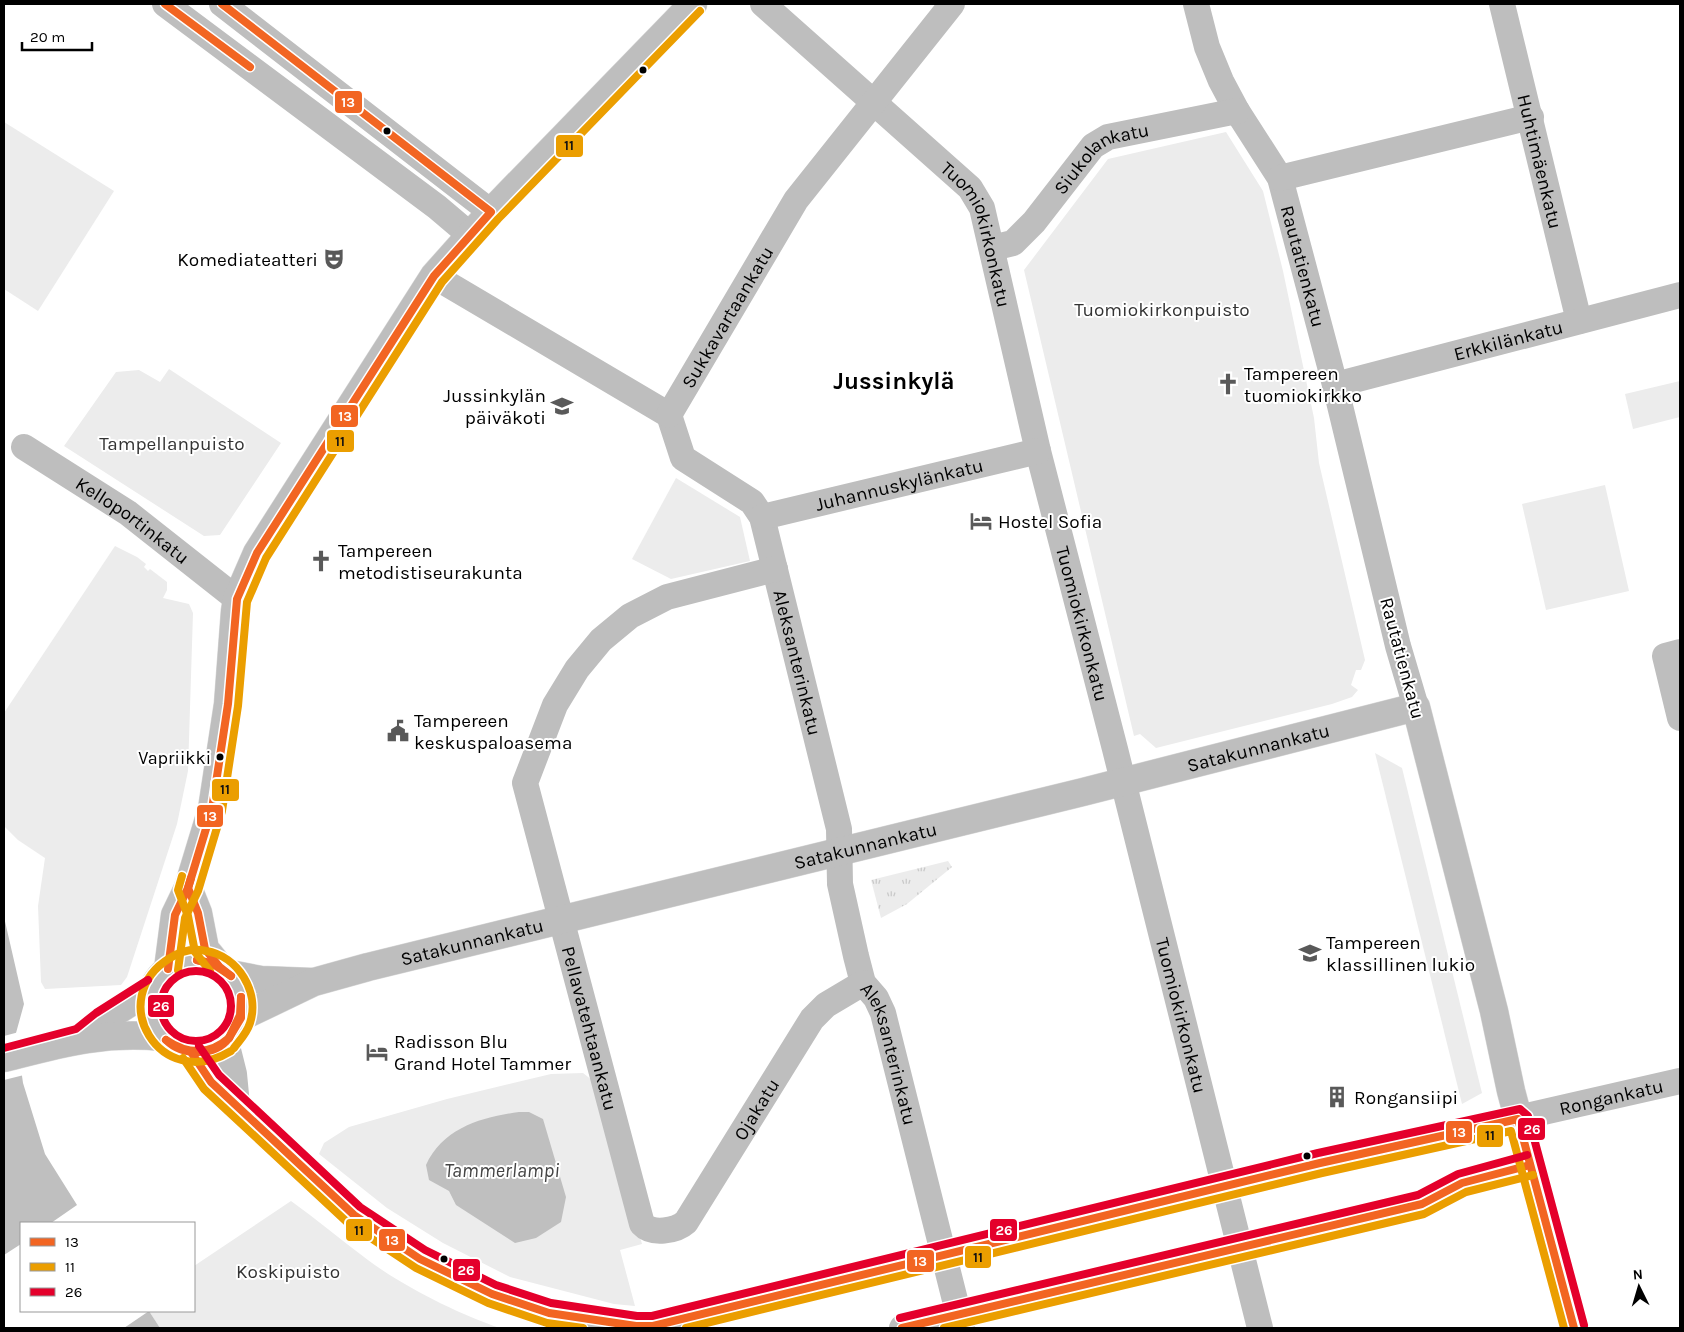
<svg xmlns="http://www.w3.org/2000/svg" width="1684" height="1332" font-family="Karla,sans-serif">
	<style>
		.grass { fill: url(#grass-tufts) }
		.park { fill: #ececec }
		.water { fill: #bfbfbf }
		.pier { fill: #fff }
		.lines { fill: none; stroke-linecap: round; stroke-linejoin: round }
		.major-casing { stroke: #dbdbdb; stroke-width: 29 }
		.minor { stroke: #bebebe; stroke-width: 26 }
		.major { stroke: #bebebe; stroke-width: 28 }
		.bus-1-casing { stroke: #fff; stroke-width: 11 }
		.bus-2-casing { stroke: #fff; stroke-width: 11 }
		.bus-3-casing { stroke: #fff; stroke-width: 11 }
		.bus-1 { stroke: #f26522; stroke-width: 8 }
		.bus-2 { stroke: #eb9e00; stroke-width: 8 }
		.bus-3 { stroke: #e4002b; stroke-width: 8 }
		.bus-dot { fill: #000; stroke: #fff; stroke-width: 2 }
		.labels { text-anchor: middle; stroke-width: 4; stroke-linejoin: round; paint-order: stroke }
		.bus-label { font-size: 18px; fill: #000; stroke: #fff; text-anchor: end }
		.street-label { font-size: 19px; fill: #000; stroke: #fff }
		.poi-label { font-size: 19px; fill: #000; stroke: #fff; text-anchor: start }
		.park-label { font-size: 19px; fill: #333; stroke: #fff }
		.water-label { font-size: 20px; font-style: italic; fill: #444; stroke: #fff }
		.district-label { font-size: 24px; font-weight: bold; fill: #000; stroke: #fff }
		.line-badge { stroke: #fff; stroke-width: 2 }
		.badge-label { font-size: 14px; text-anchor: middle; font-weight: bold; fill: #fff }
		.pale-badge-label { font-size: 14px; text-anchor: middle; font-weight: bold; fill: #111 }
	</style>
	<defs>
		<pattern id="grass-tufts" width="24" height="20" patternUnits="userSpaceOnUse" patternTransform="scale(1.25)"><rect width="24" height="20" fill="#ececec"/><path d="M3 7l-1-3M5 7V3M7 7l1-3M15 17l-1-3M17 17v-4M19 17l1-3" fill="none" stroke="#c9c9c9"/></pattern>
	</defs>
	<rect width="100%" height="100%" fill="#fff"/>
	<polygon class="grass" points="948,861 952,867 907,904 881,918 871,880"/>
	<g class="park">
		<polygon points="4,122 114,191 38,311 4,289"/>
		<polygon points="1226,132 1263,191 1283,271 1314,418 1319,463 1365,660 1361,670 1356,670 1351,685 1358,690 1352,697 1332,704 1156,748 1140,734 1134,736 1024,270 1108,159"/>
		<polygon points="169,369 281,443 220,535 204,536 64,446 116,372 139,370 160,382"/>
		<polygon points="1680,381 1680,417 1633,429 1625,394"/>
		<polygon points="676,478 740,517 750,561 671,579 632,559"/>
		<polygon points="1605,485 1629,591 1546,610 1522,504"/>
		<polygon points="115,546 137,557 146,564 144,567 148,571 150,569 167,582 167,590 163,598 189,604 193,613 188,771 177,824 127,977 121,985 45,989 41,982 38,906 45,858 18,840 4,826 4,713"/>
		<polygon points="1375,753 1402,768 1482,1093 1462,1104"/>
		<polygon points="583,1073 597,1084 642,1244 620,1250 635,1306 614,1304 510,1277 443,1243 387,1208 319,1154 324,1143 349,1127 447,1099 551,1074"/>
		<path d="M 291,1201 C 316,1219 340,1239 364,1257 C 400,1285 458,1314 500,1328 L 160,1328 L 149,1311 L 194,1311 L 194,1266 Z"/>
	</g>
	<g class="water">
		<polygon points="4,917 24,1004 16,1033 23,1083 45,1154 77,1205 51,1223 21,1223 21,1244 4,1255"/>
		<path d="M 519,1112 L 529,1112 L 543,1119 L 566,1197 L 561,1222 L 536,1238 L 515,1243 L 456,1205 L 449,1191 L 429,1180 L 426,1165 C 443,1128 482,1117 519,1112 Z"/>
		<polygon points="149,1311 160,1328 124,1328"/>
	</g>
	<polygon class="pier" points="19,1032 24,1075 4,1080 4,1036"/>
	<g class="lines">
		<g class="major-casing">
			<g id="major">
				<polyline points="188,888 198,913 205,949 218,965"/>
				<circle cx="196" cy="1006" r="46"/>
				<polyline points="168,969 175,915 188,888 212,809 228,704 235,611 237,599 257,553 434,276 491,212 693,4"/>
				<polyline points="230,974 261,980 312,982"/>
				<path id="s12" d="M 241,1017 L 314,982 L 368,967 L 1083,792 L 1416,707 L 1494,1011 L 1511,1091 L 1574,1328"/>
				<polyline points="81,1038 101,1021 153,988"/>
				<path d="M 4,1058 C 59,1044 103,1031 162,1037"/>
			</g>
		</g>
		<g class="minor">
			<polyline points="165,4 437,207 470,235"/>
			<polyline points="222,4 491,212"/>
			<path id="s1" d="M 763,4 L 970,188 L 982,208 L 1038,451 L 1115,749 L 1260,1328"/>
			<path id="s2" d="M 1196,4 L 1207,47 L 1221,81 L 1237,111 L 1280,178 L 1335,385 L 1398,646 L 1416,707"/>
			<path id="s3" d="M 1502,4 L 1579,321"/>
			<polyline points="1280,178 1531,117"/>
			<path id="s4" d="M 992,248 L 1013,243 L 1034,222 L 1093,146 L 1108,137 L 1237,111"/>
			<polyline points="434,276 669,415"/>
			<path id="s5" d="M 1335,385 L 1680,295"/>
			<path id="s6" d="M 669,415 L 683,458 L 752,502 L 762,517 L 839,829 L 840,884 L 856,956 L 863,983 L 876,998 L 883,1013 L 962,1328"/>
			<path id="s7" d="M 669,415 L 796,200 L 952,4"/>
			<path id="s8" d="M 24,447 L 128,513 L 237,599"/>
			<path id="s9" d="M 762,517 L 1038,451"/>
			<path id="s10" d="M 775,569 L 667,597 L 630,616 L 601,640 L 577,669 L 555,705 L 525,783 L 642,1224 C 652,1235 676,1231 686,1222 L 812,1019 L 826,1005 L 863,983"/>
			<polyline points="1680,652 1665,656 1680,718"/>
			<polyline points="226,1042 234,1074 237,1105"/>
			<path id="s11" d="M 191,1052 L 211,1082 L 354,1215 L 420,1259 L 492,1294 L 549,1313 L 636,1326 L 653,1326 L 1320,1163 L 1680,1081"/>
			<polyline points="902,1328 1386,1213 1422,1204 1462,1183 1530,1165"/>
		</g>
		<use href="#major" class="major"/>
		<g class="bus-1-casing">
			<g id="bus-1">
				<polyline points="165,4 250,67"/>
				<polyline points="191,878 188,888 198,913 205,949 218,965"/>
				<polyline points="197,960 213,964 231,976"/>
				<polyline points="197,960 217,965 231,976"/>
				<polyline points="168,969 175,915 188,888 212,809 228,704 237,599 257,553 434,276 491,212 222,4"/>
				<polyline points="229,1038 240,1015 241,997"/>
				<polyline points="229,1038 241,1018 241,997"/>
				<path d="M 166,1040 C 187,1054 209,1056 229,1038"/>
				<path d="M 166,1040 C 182,1056 215,1057 229,1038"/>
				<polyline points="191,1052 211,1082 354,1215 420,1259 492,1294 549,1313 636,1326 653,1326 1320,1163 1518,1119 1574,1328"/>
				<polyline points="902,1328 1422,1204 1462,1183 1530,1165"/>
			</g>
		</g>
		<g class="bus-2-casing">
			<g id="bus-2">
				<polyline points="182,876 178,890 188,916 195,952 210,971"/>
				<polyline points="178,970 185,918 198,891 222,811 238,706 247,602 266,558 442,282 498,219 700,11"/>
				<path d="M 231,1051 C 160,1094 104,998 170,958 C 181,951 193,948 206,951 C 238,956 260,992 250,1023 C 247,1033 240,1040 234,1048"/>
				<polyline points="183,1058 204,1089 348,1223 416,1268 488,1303 547,1323 583,1328"/>
				<polyline points="686,1328 1322,1173 1511,1131 1564,1328"/>
				<polyline points="944,1328 1424,1214 1466,1192 1533,1175"/>
			</g>
		</g>
		<g class="bus-3-casing">
			<g id="bus-3">
				<circle cx="196" cy="1006" r="35"/>
				<polyline points="199,1046 219,1075 360,1207 425,1250 496,1285 551,1303 637,1316 652,1316 1318,1153 1520,1109 1528,1116 1584,1325"/>
				<polyline points="4,1048 76,1029 96,1013 148,980"/>
				<polyline points="900,1318 1418,1195 1458,1174 1527,1155"/>
			</g>
		</g>
		<use href="#bus-1" class="bus-1"/>
		<use href="#bus-2" class="bus-2"/>
		<use href="#bus-3" class="bus-3"/>
	</g>
	<defs>
		<g id="theatre-bare" transform="scale(1.725)"><path d="M-5-5.5Q0-4 5-5.5V0Q5 5 0 6Q-5 5-5 0ZM-3.3-2.5H-1v1.5H-3.3ZM1-2.5H3.3v1.5H1ZM-2.8 1Q0 5.5 2.8 1Z" fill="#595959" stroke="#fff" stroke-width="2.5" paint-order="stroke"/></g>
		<g id="church-bare" transform="scale(1.725)"><path d="M-1.2-6h2.4v3.5h3.3v2.4h-3.3V6h-2.4V-.1h-3.3v-2.4h3.3Z" fill="#595959" stroke="#fff" stroke-width="2.5" paint-order="stroke"/></g>
		<g id="school-bare" transform="scale(1.725)"><path d="M0-5L7-2L0 1L-7-2ZM-4 1L0 2.5L4 1V4Q0 6-4 4Z" fill="#595959" stroke="#fff" stroke-width="2.5" paint-order="stroke"/></g>
		<g id="hotel-bare" transform="scale(1.725)"><path d="M-6-4.5h1.5V1H6V5H4.5V3h-9V5H-6ZM-4 0a1.8 1.8 0 1 1 3.6 0ZM.5 0V-2.5h3Q6-2.5 6 0Z" fill="#595959" stroke="#fff" stroke-width="2.5" paint-order="stroke"/></g>
		<g id="civic-bare" transform="scale(1.725)"><path d="M-.6-6.5H3V-4.5H.6V-3L4-1V1h2V6H-6V1h2V-1L-.6-3ZM-1.2 2.5V6h2.4V2.5Z" fill="#595959" stroke="#fff" stroke-width="2.5" paint-order="stroke"/></g>
		<g id="building-bare" transform="scale(1.725)"><path d="M-4-6H4V6H1V3H-1V6H-4ZM-2.5-4.3h1.7v1.8h-1.7ZM.8-4.3h1.7v1.8H.8ZM-2.5-1h1.7V.8h-1.7ZM.8-1h1.7V.8H.8Z" fill="#595959" stroke="#fff" stroke-width="2.5" paint-order="stroke"/></g>
	</defs>
	<g fill-rule="evenodd">
		<use href="#theatre-bare" x="334" y="259"/>
		<use href="#church-bare" x="1228" y="384"/>
		<use href="#school-bare" x="562" y="406"/>
		<use href="#hotel-bare" x="981" y="521"/>
		<use href="#church-bare" x="321" y="561"/>
		<use href="#civic-bare" x="398" y="731"/>
		<use href="#school-bare" x="1310" y="953"/>
		<use href="#hotel-bare" x="377" y="1052"/>
		<use href="#building-bare" x="1337" y="1097"/>
	</g>
	<g class="bus-dot">
		<circle cx="643" cy="70" r="4.5"/>
		<circle cx="387" cy="131" r="4.5"/>
		<circle cx="220" cy="757" r="4.5"/>
		<circle cx="1307" cy="1156" r="4.5"/>
		<circle cx="444" cy="1259" r="4.5"/>
	</g>
	<g class="labels">
		<g class="bus-label">
			<text x="211" y="764">Vapriikki</text>
		</g>
		<g class="street-label">
			<text dy="7" stroke="none"><textPath href="#s3" startOffset="162">Huhtimäenkatu</textPath></text>
			<text dy="7" stroke="none"><textPath href="#s4" startOffset="148">Siukolankatu</textPath></text>
			<text dy="7" stroke="none"><textPath href="#s1" startOffset="322">Tuomiokirkonkatu</textPath></text>
			<text dy="7" stroke="none"><textPath href="#s2" startOffset="286">Rautatienkatu</textPath></text>
			<text dy="7" stroke="none"><textPath href="#s7" startOffset="114">Sukkavartaankatu</textPath></text>
			<text dy="7" stroke="none"><textPath href="#s5" startOffset="179">Erkkilänkatu</textPath></text>
			<text dy="7" stroke="none"><textPath href="#s9" startOffset="141">Juhannuskylänkatu</textPath></text>
			<text dy="7" stroke="none"><textPath href="#s8" startOffset="131">Kelloportinkatu</textPath></text>
			<text dy="7" stroke="none"><textPath href="#s1" startOffset="728">Tuomiokirkonkatu</textPath></text>
			<text transform="translate(1403 658) rotate(75)" y="7">Rautatienkatu</text>
			<text dy="7" stroke="none"><textPath href="#s6" startOffset="295">Aleksanterinkatu</textPath></text>
			<text dy="7" stroke="none"><textPath href="#s12" startOffset="1054">Satakunnankatu</textPath></text>
			<text dy="7" stroke="none"><textPath href="#s12" startOffset="649">Satakunnankatu</textPath></text>
			<text dy="7" stroke="none"><textPath href="#s12" startOffset="244">Satakunnankatu</textPath></text>
			<text dy="7" stroke="none"><textPath href="#s1" startOffset="1132">Tuomiokirkonkatu</textPath></text>
			<text dy="7" stroke="none"><textPath href="#s10" startOffset="608">Pellavatehtaankatu</textPath></text>
			<text dy="7" stroke="none"><textPath href="#s6" startOffset="700">Aleksanterinkatu</textPath></text>
			<text dy="7" stroke="none"><textPath href="#s11" startOffset="1541">Rongankatu</textPath></text>
			<text dy="7" stroke="none"><textPath href="#s10" startOffset="991">Ojakatu</textPath></text>
		</g>
		<g class="poi-label">
			<text x="318" y="266" text-anchor="end">Komediateatteri</text>
			<text x="1244" y="380">Tampereen<tspan x="1244" dy="22">tuomiokirkko</tspan></text>
			<text x="546" y="402" text-anchor="end">Jussinkylän<tspan x="546" dy="22">päiväkoti</tspan></text>
			<text x="998" y="528">Hostel Sofia</text>
			<text x="338" y="557">Tampereen<tspan x="338" dy="22">metodistiseurakunta</tspan></text>
			<text x="414" y="727">Tampereen<tspan x="414" dy="22">keskuspaloasema</tspan></text>
			<text x="1326" y="949">Tampereen<tspan x="1326" dy="22">klassillinen lukio</tspan></text>
			<text x="394" y="1048">Radisson Blu<tspan x="394" dy="22">Grand Hotel Tammer</tspan></text>
			<text x="1354" y="1104">Rongansiipi</text>
		</g>
		<g class="park-label">
			<text x="1162" y="316">Tuomiokirkonpuisto</text>
			<text x="172" y="450">Tampellanpuisto</text>
			<text x="288" y="1278">Koskipuisto</text>
		</g>
		<g class="water-label">
			<text x="502" y="1177">Tammerlampi</text>
		</g>
		<g class="district-label">
			<text x="894" y="389">Jussinkylä</text>
		</g>
	</g>
	<g class="line-badge">
		<rect x="334" y="90" width="29" height="24" rx="5" fill="#f26522"/>
		<rect x="555" y="134" width="29" height="24" rx="5" fill="#eb9e00"/>
		<rect x="330" y="404" width="29" height="24" rx="5" fill="#f26522"/>
		<rect x="326" y="429" width="29" height="24" rx="5" fill="#eb9e00"/>
		<rect x="211" y="778" width="29" height="24" rx="5" fill="#eb9e00"/>
		<rect x="196" y="804" width="28" height="24" rx="5" fill="#f26522"/>
		<rect x="147" y="994" width="28" height="24" rx="5" fill="#e4002b"/>
		<rect x="1517" y="1117" width="29" height="24" rx="5" fill="#e4002b"/>
		<rect x="1445" y="1120" width="28" height="24" rx="5" fill="#f26522"/>
		<rect x="1476" y="1124" width="28" height="24" rx="5" fill="#eb9e00"/>
		<rect x="989" y="1218" width="29" height="24" rx="5" fill="#e4002b"/>
		<rect x="345" y="1218" width="28" height="24" rx="5" fill="#eb9e00"/>
		<rect x="378" y="1228" width="28" height="24" rx="5" fill="#f26522"/>
		<rect x="964" y="1245" width="28" height="24" rx="5" fill="#eb9e00"/>
		<rect x="906" y="1249" width="29" height="24" rx="5" fill="#f26522"/>
		<rect x="452" y="1258" width="29" height="24" rx="5" fill="#e4002b"/>
	</g>
	<g class="badge-label">
		<text x="348" y="107">13</text>
		<text x="345" y="421">13</text>
		<text x="210" y="821">13</text>
		<text x="161" y="1011">26</text>
		<text x="1532" y="1134">26</text>
		<text x="1459" y="1137">13</text>
		<text x="1004" y="1235">26</text>
		<text x="392" y="1245">13</text>
		<text x="920" y="1266">13</text>
		<text x="466" y="1275">26</text>
	</g>
	<g class="pale-badge-label">
		<text x="569" y="150">11</text>
		<text x="340" y="446">11</text>
		<text x="225" y="794">11</text>
		<text x="1490" y="1140">11</text>
		<text x="359" y="1235">11</text>
		<text x="978" y="1262">11</text>
	</g>
	<rect width="1684" height="1332" fill="none" stroke="#000000" stroke-width="10"/>
	<rect x="20" y="1222" width="175" height="90" fill="#ffffff" stroke="#999999"/>
	<rect x="30" y="1238" width="25" height="8" fill="#f26522" stroke="#999999"/>
	<text x="65" y="1247" font-size="15" fill="#000000">13</text>
	<rect x="30" y="1263" width="25" height="8" fill="#eb9e00" stroke="#999999"/>
	<text x="65" y="1272" font-size="15" fill="#000000">11</text>
	<rect x="30" y="1288" width="25" height="8" fill="#e4002b" stroke="#999999"/>
	<text x="65" y="1297" font-size="15" fill="#000000">26</text>
	<g transform="translate(1639 1287) rotate(355)" stroke="#ffffff" stroke-width="4" paint-order="stroke">
	<path d="M0-4L9 19L0 12L-9 19Z" fill="#000000"/>
	<text y="-8" font-size="14" font-weight="bold" text-anchor="middle" fill="#000000">N</text>
	</g>
	<path d="M22 42v8h70v-8" fill="none" stroke="#000000" stroke-width="2.5"/>
	<text x="30" y="42" font-size="15" fill="#000000" stroke="#ffffff" stroke-width="4" paint-order="stroke">20 m</text>
</svg>
